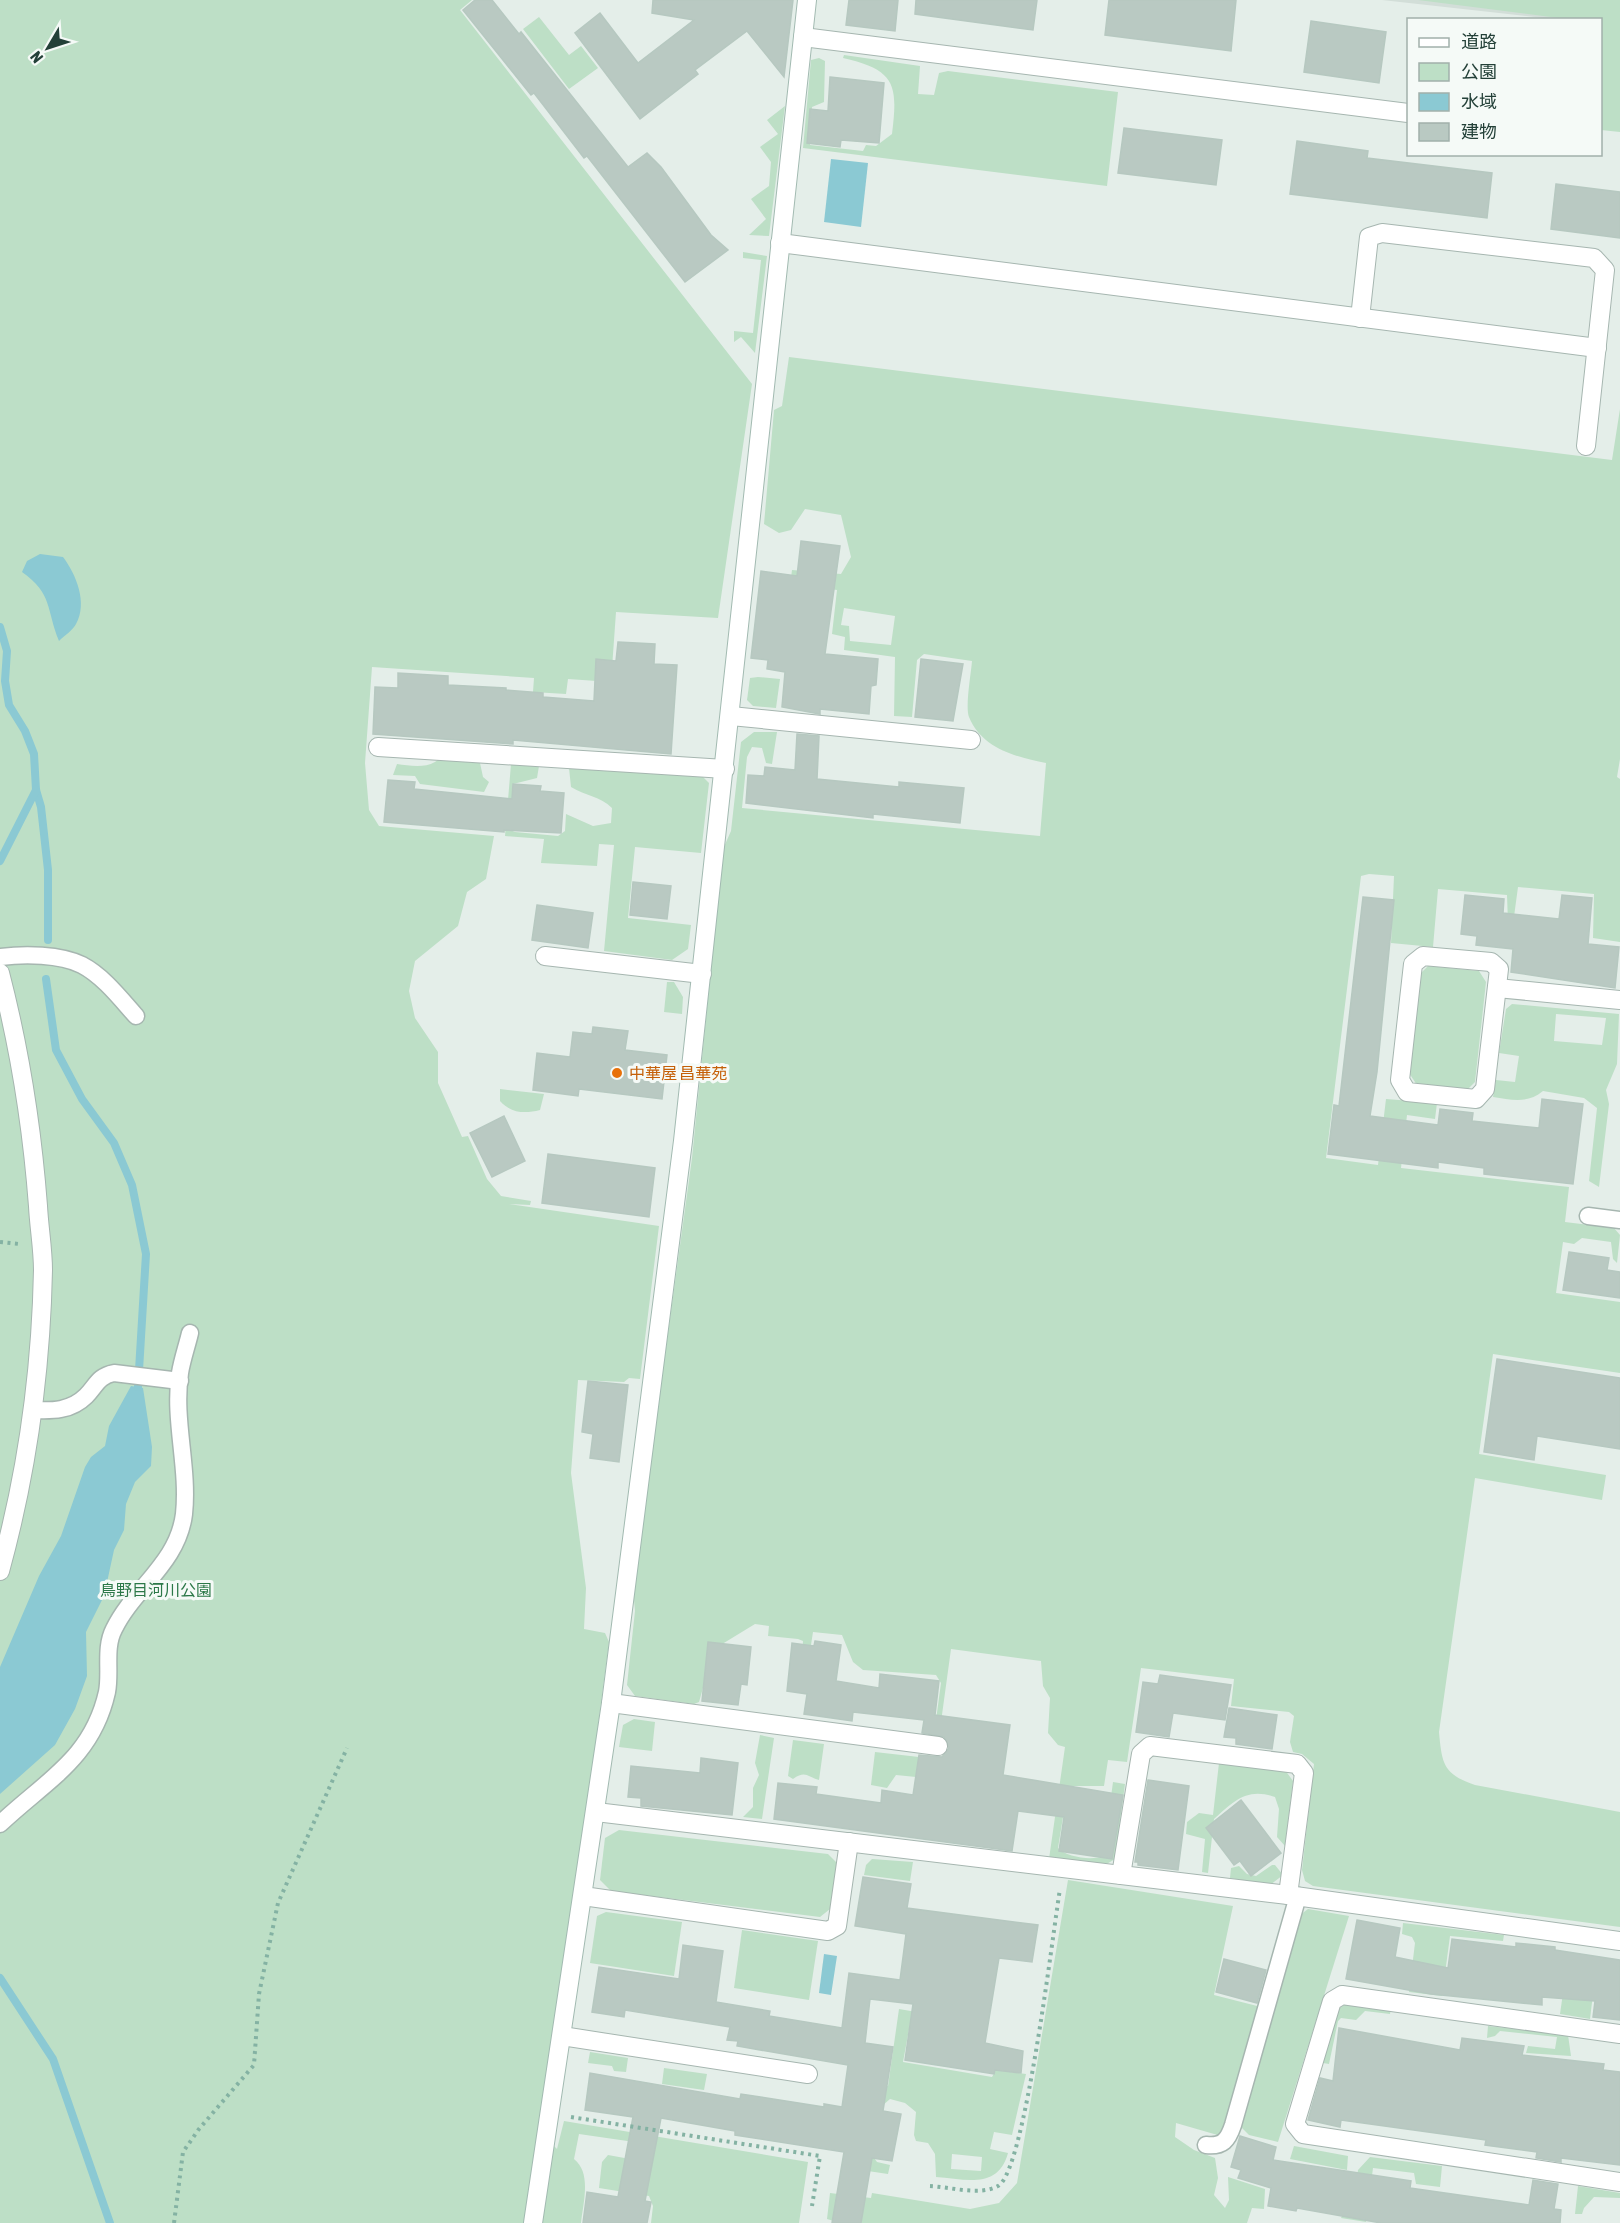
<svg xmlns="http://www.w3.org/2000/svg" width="1620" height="2223" font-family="'Asap Condensed','Noto Sans JP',sans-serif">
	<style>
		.built { fill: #d2ded8 }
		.green { fill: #bddfc6; fill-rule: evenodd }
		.water { fill: #8bc9d3 }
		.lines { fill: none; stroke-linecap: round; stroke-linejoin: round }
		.stream { stroke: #8bc9d3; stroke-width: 8 }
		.building { fill: #b9c9c2; stroke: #b6c8c0; stroke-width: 1.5 }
		.lane-casing { stroke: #a6b6b0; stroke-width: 19 }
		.street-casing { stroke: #a6b6b0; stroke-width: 20 }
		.secondary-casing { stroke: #a2bab1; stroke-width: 20 }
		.path { stroke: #84b2a3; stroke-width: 4; stroke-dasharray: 3 4.5; stroke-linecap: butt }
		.lane { stroke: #fff; stroke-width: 16 }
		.street { stroke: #fff; stroke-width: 18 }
		.secondary { stroke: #fff; stroke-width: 18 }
		.food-dot { fill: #e8710a; stroke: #f5faf7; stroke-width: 2 }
		.labels { text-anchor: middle; stroke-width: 6; stroke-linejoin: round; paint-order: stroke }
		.food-label { font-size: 16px; fill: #c56008; stroke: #f5faf7; text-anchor: start }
		.park-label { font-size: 16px; fill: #2c7848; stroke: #f5faf7 }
	</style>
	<rect width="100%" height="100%" fill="#e4eee9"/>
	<polygon class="built" points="1382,0 1620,0 1600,20 1552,19"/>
	<g class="green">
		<path d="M 0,0 L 472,0 L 460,10 L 752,384 L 718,618 L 616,612 L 611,682 L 568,679 L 566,694 L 533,692 L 534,678 L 372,667 L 365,763 L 369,810 L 379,826 L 494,836 L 486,879 L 467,892 L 458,926 L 415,961 L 409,991 L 415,1018 L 438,1052 L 438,1083 L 462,1137 L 468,1136 L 487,1179 L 501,1196 L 531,1201 L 530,1205 L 509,1204 L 659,1226 L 640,1379 L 629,1378 L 624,1382 L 578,1380 L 571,1473 L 586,1588 L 584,1629 L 605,1633 L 609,1642 L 587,1810 L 538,2130 L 557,2149 L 564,2121 L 808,2162 L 799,2223 L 651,2223 L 653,2206 L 649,2196 L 599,2188 L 602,2162 L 608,2155 L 652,2163 L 655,2145 L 579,2134 L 574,2159 C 592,2173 583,2203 581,2223 L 0,2223 Z"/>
		<polygon points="1418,0 1620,0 1620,132 1601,130 1600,20 1566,19"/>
		<polygon points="539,17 569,55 581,46 598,68 569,89 523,29"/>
		<path d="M 844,55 L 920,66 L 918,94 L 934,95 L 939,73 L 948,71 L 1118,92 L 1107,186 L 803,148 L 811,60 L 819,58 L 825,61 L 824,102 L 812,107 L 810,145 L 863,151 L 866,145 L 876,146 L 892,134 C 898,85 896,70 843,58 Z"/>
		<polygon points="785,106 769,236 749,235 766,219 751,199 769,186 771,162 760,147 778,134 767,120"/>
		<polygon points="743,252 767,256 755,353 741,337 734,342 734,331 753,333 761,260 743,258"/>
		<path d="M 789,357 L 1612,460 L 1620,409 L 1620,759 L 1617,777 L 1620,779 L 1620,942 L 1593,938 L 1594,894 L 1518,887 L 1513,924 L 1508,923 L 1507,895 L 1438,889 L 1433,947 L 1391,943 L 1394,876 L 1369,874 L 1361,876 L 1326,1158 L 1378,1165 L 1386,1099 L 1437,1103 L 1435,1119 L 1407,1115 L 1401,1168 L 1569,1187 L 1565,1222 L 1614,1228 L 1620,1235 L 1617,1263 L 1613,1259 L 1611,1242 L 1582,1238 L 1574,1244 L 1563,1242 L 1556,1293 L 1620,1302 L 1620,1373 L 1493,1354 L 1479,1454 L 1606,1475 L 1602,1500 L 1475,1478 L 1439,1732 C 1442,1764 1443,1774 1475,1785 L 1620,1812 L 1620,1927 L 1313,1886 L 1305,1881 L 1302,1870 L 1314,1764 L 1302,1754 L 1293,1752 L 1290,1742 L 1294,1716 L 1289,1712 L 1231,1706 L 1234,1679 L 1141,1668 L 1127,1762 L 1108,1760 L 1104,1786 L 1068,1786 L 1058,1848 C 1066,1857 1092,1861 1103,1856 L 1113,1782 L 1125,1784 L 1115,1859 L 1105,1865 L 1049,1859 L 1065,1747 L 1058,1745 L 1048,1733 L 1050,1698 L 1043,1686 L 1041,1661 L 951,1649 L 941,1722 L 936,1720 L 941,1683 L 936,1675 L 863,1670 L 853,1662 L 842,1635 L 813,1632 L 804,1690 L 800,1687 L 803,1641 L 798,1639 L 768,1636 L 769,1626 L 755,1624 L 714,1649 L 699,1702 L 694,1704 L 635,1696 L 627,1685 L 635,1611 L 633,1589 L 692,1158 L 723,849 L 731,831 L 741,742 L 754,732 L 777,732 L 772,764 L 766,763 L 762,748 L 752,747 L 747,757 L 742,808 L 1040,836 L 1046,763 C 1017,757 982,749 969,717 C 965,707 971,674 972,661 L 924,654 L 917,660 L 912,717 L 894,716 L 895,657 L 844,650 L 845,637 L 832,634 L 837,590 L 816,587 L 788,601 L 792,570 L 841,574 L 851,557 L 841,515 L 805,509 L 791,530 L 779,533 L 764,524 L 774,410 L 782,406 ZM 844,608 L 895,616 L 891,645 L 850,641 L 849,626 L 841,625 Z"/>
		<polygon points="758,677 780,679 776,708 753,706 747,700 750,678"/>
		<path d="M 439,759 L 480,763 L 483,777 L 489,782 L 484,792 L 420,784 L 415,776 L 393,775 L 397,764 C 411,766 428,769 439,759 Z"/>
		<path d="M 511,764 L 539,766 L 537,778 L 513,784 L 510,830 L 515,832 L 558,836 L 565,831 L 566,814 L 593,826 L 611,823 L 612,808 C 600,796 586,796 571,787 L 569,768 L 701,775 L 709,783 L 701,853 L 635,847 L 628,918 L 691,925 L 688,949 L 672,960 L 604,951 L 614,845 L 599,844 L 597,866 L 541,863 L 544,839 L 505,836 Z"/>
		<polygon points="1428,966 1479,971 1486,982 1475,1082 1468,1089 1417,1085 1409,1073 1419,975"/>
		<polygon points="667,982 674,982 683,997 682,1014 664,1012"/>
		<path d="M 1512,1004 L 1619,1014 L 1617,1064 L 1606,1090 L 1609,1104 L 1599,1187 L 1589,1181 L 1597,1108 L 1584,1098 L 1543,1091 C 1527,1104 1512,1100 1493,1097 L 1496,1080 L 1515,1082 L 1519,1056 L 1499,1053 L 1506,1009 ZM 1556,1014 L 1606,1018 L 1602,1045 L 1554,1041 Z"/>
		<path d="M 500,1089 L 544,1094 L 540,1110 C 524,1114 511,1113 500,1101 Z"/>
		<polygon points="634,1719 655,1722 652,1751 619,1747 623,1725"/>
		<polygon points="760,1735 774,1738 762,1819 743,1817 753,1807 753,1788 759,1775 755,1763"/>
		<path d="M 793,1740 L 824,1744 L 819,1780 C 807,1777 806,1770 793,1779 L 788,1776 Z"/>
		<polygon points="875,1752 919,1757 916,1777 896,1775 887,1788 871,1785"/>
		<path d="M 1219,1763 L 1285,1770 L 1293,1781 L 1285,1846 L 1277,1837 L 1279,1809 L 1275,1797 C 1247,1787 1234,1801 1214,1819 L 1208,1873 L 1202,1872 L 1205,1839 L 1186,1834 L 1187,1822 L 1199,1813 L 1213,1815 Z"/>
		<polygon points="619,1830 828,1854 837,1863 830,1909 820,1917 611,1891 600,1880 605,1838"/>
		<polygon points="872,1859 913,1862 910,1881 864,1875 866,1865"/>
		<polygon points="1272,1865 1275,1865 1283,1875 1270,1885 1230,1878 1231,1868 1239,1866 1247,1874 1256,1876"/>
		<polygon points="1068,1880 1233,1906 1214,1995 1261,2007 1221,2136 1176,2123 1175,2137 1194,2150 1215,2158 1218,2178 1214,2195 1225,2208 1229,2200 1228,2177 1265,2189 1264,2209 1252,2208 1247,2223 841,2223 827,2219 830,2193 871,2198 872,2193 970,2209 999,2203 1017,2183"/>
		<polygon points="1308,1909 1349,1916 1278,2142 1249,2135 1242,2128 1242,2114 1300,1915"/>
		<polygon points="606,1912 682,1922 674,1976 590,1963 597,1916"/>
		<polygon points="1403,1923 1504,1935 1503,1941 1450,1936 1442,1996 1409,1992 1415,1943 1412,1937 1402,1934"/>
		<polygon points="742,1930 818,1941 809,2000 734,1988"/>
		<polygon points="1596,1969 1590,2019 1560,2014 1565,1979"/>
		<polygon points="1348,2002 1391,2008 1390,2014 1365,2011 1356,2020 1341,2018 1338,2021 1329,2064 1323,2063 1337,2010"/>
		<path d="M 899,2009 L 934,2015 L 910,2024 L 903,2062 L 992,2077 L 996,2070 L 1026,2074 L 1012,2135 L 994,2132 L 990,2149 L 1008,2153 C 998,2190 965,2179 936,2177 L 935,2154 L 928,2143 L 916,2141 L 914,2135 L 916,2112 L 905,2103 L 890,2099 L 882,2106 L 872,2155 L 877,2162 L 890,2165 L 888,2174 L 861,2170 L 877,2084 L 888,2086 ZM 952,2154 L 982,2157 L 981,2171 L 951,2169 Z"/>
		<polygon points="1488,2026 1568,2035 1571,2056 1526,2053 1528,2046 1555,2049 1557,2037 1500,2031 1495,2036 1487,2038"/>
		<polygon points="590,2052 628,2058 626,2072 614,2071 612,2066 588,2063"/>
		<polygon points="664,2068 707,2074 704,2090 662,2084"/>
		<polygon points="1294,2146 1348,2156 1347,2170 1290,2159"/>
		<polygon points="1370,2157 1442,2166 1440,2187 1416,2184 1414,2173 1373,2168 1366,2222 1341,2218 1355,2190 1358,2170"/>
		<polygon points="1578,2186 1620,2193 1620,2198 1594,2197 1584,2208 1582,2214 1575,2214"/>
	</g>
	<g class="water">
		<polygon points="831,159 868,163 861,227 824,222"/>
		<path d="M 40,554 L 63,557 C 76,574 88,603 76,624 C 73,630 64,636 59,641 C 46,609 53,594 22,572 L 27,561 Z"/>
		<polygon points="131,1386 143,1388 152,1447 151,1466 135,1482 126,1504 124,1530 114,1550 104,1596 86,1632 87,1676 75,1709 55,1745 0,1794 0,1667 39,1576 61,1536 85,1467 91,1457 105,1446 109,1426"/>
		<polygon points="824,1954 837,1956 831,1995 819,1993"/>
	</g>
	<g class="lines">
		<g class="stream">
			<polyline points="0,627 7,651 5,681 9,705 25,731 34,754 36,790 41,807 48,870 48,940"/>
			<polyline points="0,861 36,790"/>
			<polyline points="46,979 56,1050 82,1099 114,1143 132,1185 146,1254 138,1387"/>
			<polyline points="0,1978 53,2059 110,2223"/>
		</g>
	</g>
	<g class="building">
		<polygon points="475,0 492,0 519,34 521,32 628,167 647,153 661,167 711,235 728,250 685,282 587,156 584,158 534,93 531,95 463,10"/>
		<polygon points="653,0 793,0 784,77 747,31 695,70 698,74 640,119 575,33 600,13 638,63 694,20 652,13"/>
		<polygon points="849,0 898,0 895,31 846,25"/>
		<polygon points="916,0 1037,0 1033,30 915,14"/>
		<polygon points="1109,0 1236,0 1231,51 1105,35"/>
		<polygon points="1311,21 1386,32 1379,83 1304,72"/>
		<polygon points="830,77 884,83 879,143 841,140 840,147 807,143 810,109 828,111"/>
		<polygon points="1124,128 1222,140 1216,185 1118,173"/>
		<polygon points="1297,141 1368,151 1367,158 1492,173 1487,218 1290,194"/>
		<polygon points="1556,184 1620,192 1620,238 1551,229"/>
		<polygon points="801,541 840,546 825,654 878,659 876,685 871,686 869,714 820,709 820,714 782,707 785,672 767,669 768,660 751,658 761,571 797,576"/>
		<polygon points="618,642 655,644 654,664 677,665 671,754 513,740 513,744 373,734 375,687 398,688 398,673 448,676 448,685 506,688 506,690 543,693 543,697 594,701 596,659 616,661"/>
		<polygon points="921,659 963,664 953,721 915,717"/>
		<polygon points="797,734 819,736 817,779 899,787 899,782 964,788 960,823 873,814 873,818 746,803 748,775 764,776 765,767 795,770"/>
		<polygon points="388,780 415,782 414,789 512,799 513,784 541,786 540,791 564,793 561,833 504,830 504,832 384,822"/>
		<polygon points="633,882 671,886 667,919 630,915"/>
		<polygon points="1465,895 1504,899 1503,913 1559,919 1562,895 1592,898 1588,944 1619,947 1615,988 1511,972 1513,949 1476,945 1477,936 1461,934"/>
		<polygon points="1363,897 1394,900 1377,1072 1370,1116 1438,1125 1440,1109 1473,1113 1472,1121 1539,1128 1542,1099 1583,1104 1573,1184 1484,1174 1484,1168 1438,1162 1438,1168 1328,1154 1334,1105 1339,1106"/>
		<polygon points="537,905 593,913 588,948 532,940"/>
		<polygon points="593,1027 628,1031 625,1050 667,1055 662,1099 579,1089 578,1096 533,1090 537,1053 570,1057 573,1032 592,1034"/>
		<polygon points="504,1116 525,1161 492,1177 470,1133"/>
		<polygon points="548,1154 655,1168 649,1217 542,1203"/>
		<polygon points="1569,1252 1609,1258 1607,1270 1620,1272 1620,1298 1563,1290"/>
		<polygon points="1497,1359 1620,1378 1620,1449 1537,1436 1534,1460 1484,1452"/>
		<polygon points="588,1381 628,1385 619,1462 590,1458 593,1434 582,1432"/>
		<polygon points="815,1641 841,1645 836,1681 879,1688 880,1674 939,1681 935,1715 1010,1725 1003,1775 1123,1795 1112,1859 1059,1851 1064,1817 1018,1811 1012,1851 774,1819 778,1783 817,1787 816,1794 881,1803 882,1790 913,1795 919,1755 942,1757 949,1748 944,1737 922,1733 924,1720 853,1712 852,1721 804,1714 807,1694 787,1691 792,1643 814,1646"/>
		<polygon points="708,1642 751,1647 747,1685 741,1684 738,1705 702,1701"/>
		<polygon points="1160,1675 1231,1685 1225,1720 1173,1713 1169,1737 1136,1732 1143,1682 1158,1684"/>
		<polygon points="1229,1708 1277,1715 1272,1749 1236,1744 1236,1738 1224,1737"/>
		<polygon points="701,1758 738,1763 732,1815 641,1806 641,1798 628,1797 631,1766 700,1773"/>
		<polygon points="1148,1780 1189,1786 1178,1870 1138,1865 1138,1862 1135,1862"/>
		<polygon points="1241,1800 1281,1853 1251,1876 1240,1861 1234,1865 1206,1828"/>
		<polygon points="863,1877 911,1884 907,1908 1038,1925 1032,1962 999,1958 985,2043 1023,2051 1021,2073 995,2070 994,2074 905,2060 913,2004 870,1999 865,2043 893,2047 883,2111 901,2114 892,2161 872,2158 861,2223 832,2223 844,2152 735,2135 735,2131 661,2118 645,2201 651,2202 647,2223 583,2223 587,2192 618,2197 633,2117 585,2110 590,2073 740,2099 741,2094 824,2107 824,2104 842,2107 848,2065 737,2046 738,2041 727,2040 730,2027 625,2010 624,2017 592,2012 599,1967 679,1979 683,1945 723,1951 716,2002 770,2011 769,2016 842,2028 849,1973 900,1980 906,1934 855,1926"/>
		<polygon points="1357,1920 1400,1928 1395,1957 1448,1968 1452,1939 1516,1947 1516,1943 1555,1947 1555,1950 1620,1960 1620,2020 1593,2017 1595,2001 1542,1997 1542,2005 1431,1994 1346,1979"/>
		<polygon points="1224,1959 1266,1970 1257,2003 1216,1992"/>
		<polygon points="1339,2028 1460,2050 1462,2038 1524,2046 1522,2055 1604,2064 1603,2070 1620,2072 1620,2165 1561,2158 1561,2162 1536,2158 1537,2152 1485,2145 1486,2140 1341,2120 1340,2127 1308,2120 1320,2078 1333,2081"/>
		<polygon points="1240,2136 1276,2147 1273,2160 1411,2181 1410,2188 1529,2205 1533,2180 1558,2184 1554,2209 1561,2210 1560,2223 1381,2223 1297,2208 1296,2211 1268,2206 1271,2188 1238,2178 1241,2170 1231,2167"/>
	</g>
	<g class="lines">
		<g class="lane-casing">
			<g id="lane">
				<path d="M 0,957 C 24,954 60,954 82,965 C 103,976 120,998 136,1016"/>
				<polyline points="1588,1216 1620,1220"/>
				<path d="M 33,1410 C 52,1411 71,1411 86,1396 C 96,1386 98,1376 114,1373 L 180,1381"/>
				<path d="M 0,1824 C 45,1781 92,1759 107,1692 C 111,1672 104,1648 114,1629 C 134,1588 178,1563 184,1514 C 189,1467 173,1420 180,1373 C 182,1360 187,1346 190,1333"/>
				<path d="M 1206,2145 C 1223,2147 1228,2140 1233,2125 L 1298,1896"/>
			</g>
		</g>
		<g class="street-casing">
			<g id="street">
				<polyline points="803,37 1408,113"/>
				<polyline points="780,243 1597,348"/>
				<polyline points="1360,318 1369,237 1382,233 1594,258 1605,270 1586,446"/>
				<polyline points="731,716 971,740"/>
				<polyline points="378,747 725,769"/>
				<polyline points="545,956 702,974"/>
				<polygon points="1423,956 1491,962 1499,969 1485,1089 1476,1099 1407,1092 1400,1080 1413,964"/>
				<path d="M 0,973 C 20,1050 32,1127 38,1206 C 39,1227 43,1249 43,1270 C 41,1372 27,1473 0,1571"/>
				<polyline points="1497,988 1620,1000"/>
				<polyline points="611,1703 938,1746"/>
				<polyline points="596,1812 1288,1895 1620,1941"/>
				<polyline points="1121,1875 1141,1754 1150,1746 1297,1764 1304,1773 1288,1895"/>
				<polyline points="583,1896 828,1931 837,1926 849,1842"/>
				<polyline points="1620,2034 1342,1995 1332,2001 1295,2124 1303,2134 1620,2182"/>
				<polyline points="562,2036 808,2074"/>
			</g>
		</g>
		<g class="secondary-casing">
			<polyline id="secondary" points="533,2223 611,1703 683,1141 807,0"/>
		</g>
		<g class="path">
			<polyline points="0,1242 19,1244"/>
			<polyline points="571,2117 820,2156 812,2206"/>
			<path d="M 930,2186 C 950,2187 980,2196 998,2186 C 1025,2172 1053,1931 1060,1889"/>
			<polyline points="174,2223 183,2152 199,2129 254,2065 259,1994 278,1903 347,1748"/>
		</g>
		<use href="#lane" class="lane"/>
		<use href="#street" class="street"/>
		<use href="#secondary" class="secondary"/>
	</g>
	<circle class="food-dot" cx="617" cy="1073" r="6"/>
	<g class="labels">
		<g class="food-label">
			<text x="629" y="1079">中華屋 昌華苑</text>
		</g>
		<g class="park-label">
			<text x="156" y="1596">鳥野目河川公園</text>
		</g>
	</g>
	<rect x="1407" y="18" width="195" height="138" fill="#f5faf7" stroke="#a1b0ab" stroke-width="1.5"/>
	<rect x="1419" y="38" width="30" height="9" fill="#ffffff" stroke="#a1b0ab" stroke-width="1.5"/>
	<text x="1461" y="48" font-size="18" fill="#234038">道路</text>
	<rect x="1419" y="63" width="30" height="18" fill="#bddfc6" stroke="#a1b0ab" stroke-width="1.5"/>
	<text x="1461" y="78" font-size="18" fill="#234038">公園</text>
	<rect x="1419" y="93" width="30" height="18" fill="#8bc9d3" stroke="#a1b0ab" stroke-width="1.5"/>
	<text x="1461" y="108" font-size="18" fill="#234038">水域</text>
	<rect x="1419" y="123" width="30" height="18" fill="#b9c9c2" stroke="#a1b0ab" stroke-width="1.5"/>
	<text x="1461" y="138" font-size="18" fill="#234038">建物</text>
	<g transform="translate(48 48) rotate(231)" stroke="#f5faf7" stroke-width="4.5" paint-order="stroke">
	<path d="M0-4.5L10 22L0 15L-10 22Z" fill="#234038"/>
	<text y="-9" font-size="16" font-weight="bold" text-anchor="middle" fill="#234038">N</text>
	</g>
</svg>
